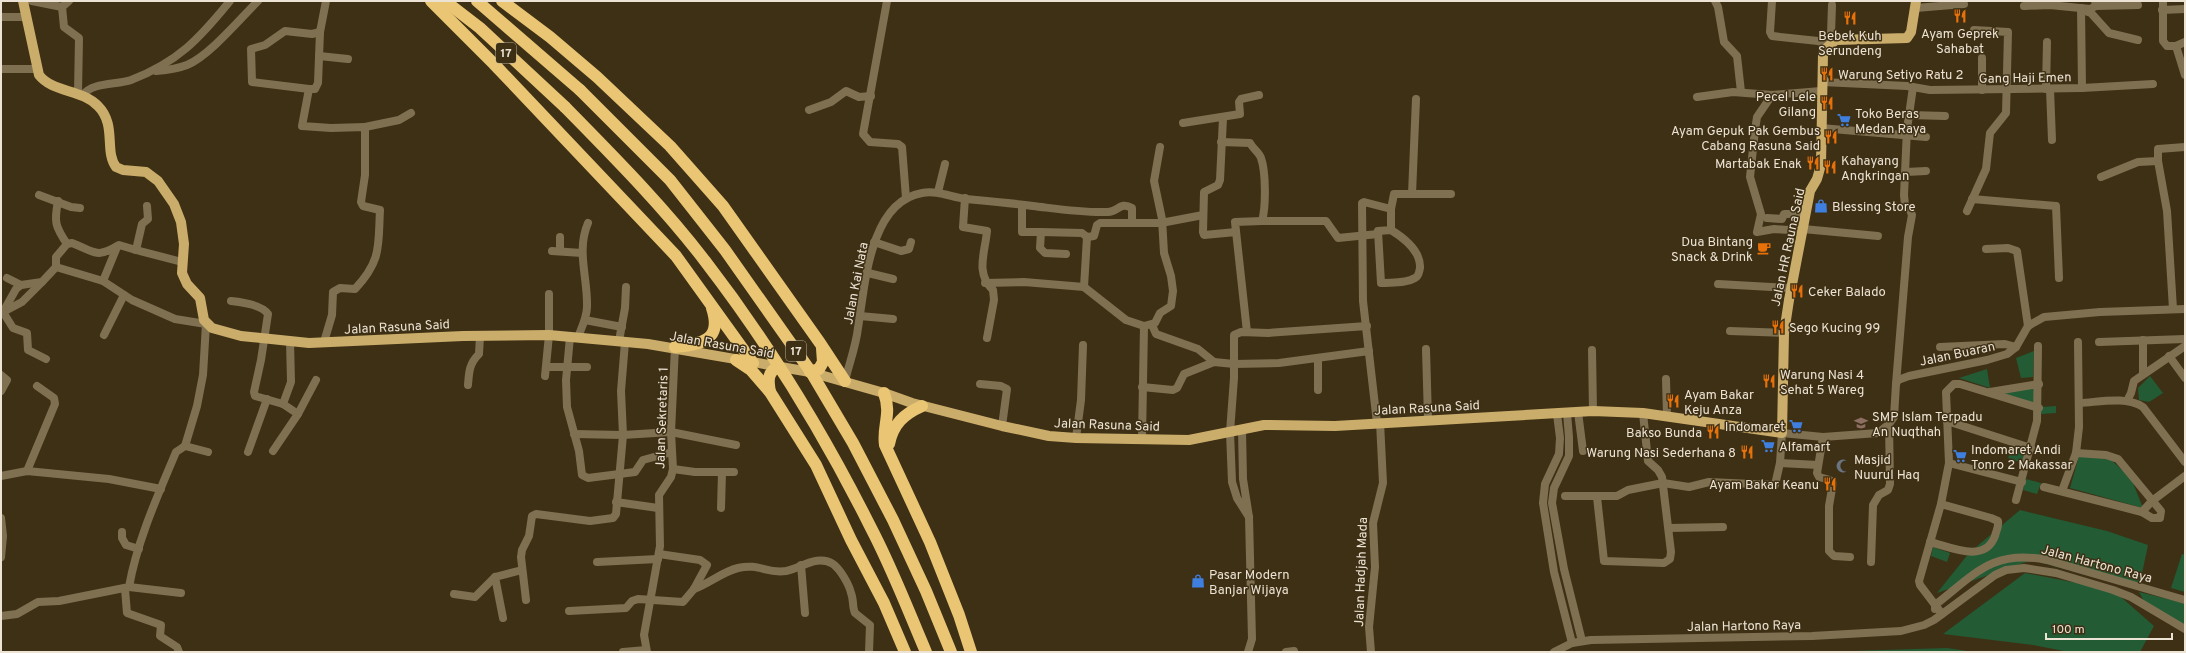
<svg xmlns="http://www.w3.org/2000/svg" width="2186" height="653" font-family="Overpass,sans-serif">
	<style>
		.green { fill: #225b34 }
		.lines { fill: none; stroke-linecap: round; stroke-linejoin: round }
		.minor { stroke: #7f7051; stroke-width: 8 }
		.major { stroke: #cbad6b; stroke-width: 10 }
		.highway { stroke: #e9c574; stroke-width: 12 }
		.highway-bridge { stroke: #e9c574; stroke-width: 12 }
		.labels { text-anchor: middle; stroke-width: 3; stroke-linejoin: round; paint-order: stroke }
		.shield { fill: #3e3015; stroke: #b8ad9b; stroke-width: 1 }
		.shield-label { font-size: 12px; font-weight: bold; fill: #ede3d4 }
		.poi-label { font-size: 13px; fill: #ede3d4; stroke: #3e3015; text-anchor: start }
		.street-label { font-size: 13px; fill: #ede3d4; stroke: #3e3015 }
	</style>
	<rect width="100%" height="100%" fill="#3e3015"/>
	<g class="green">
		<polygon points="2034,351 2033,377 2021,378 2016,358"/>
		<polygon points="1987,369 1990,388 1959,378"/>
		<polygon points="2150,376 2163,393 2149,402 2139,400 2138,388"/>
		<polygon points="2036,386 2034,403 1996,393"/>
		<polygon points="2056,406 2056,413 2041,414 2041,407"/>
		<polygon points="2013,444 2027,448 2023,463 2008,458"/>
		<polygon points="2079,456 2109,458 2131,478 2143,508 2070,488"/>
		<polygon points="2026,479 2041,483 2037,494 2023,490"/>
		<polygon points="2020,510 2107,531 2148,545 2140,583 2100,579 2032,560 1937,593 1969,553"/>
		<polygon points="1933,547 1950,553 1947,562 1931,556"/>
		<polygon points="2182,554 2185,555 2185,592 2171,588"/>
		<polygon points="2025,573 2113,590 2154,626 2140,652 2069,652 2033,645 1943,634"/>
		<polygon points="2139,592 2185,603 2185,628 2149,610"/>
		<polygon points="1947,648 1974,652 1819,652"/>
	</g>
	<g class="lines">
		<g class="minor">
			<polyline points="32,1 62,7 69,1"/>
			<polyline points="887,1 863,134 870,142 898,144 902,147 906,198"/>
			<polyline points="1715,1 1718,7 1724,42 1737,56 1741,92"/>
			<polyline points="1772,1 1770,32 1772,36 1818,41 1828,45"/>
			<polyline points="2163,1 2163,41 2167,46 2176,46 2185,75"/>
			<polyline points="1832,5 1831,34 1836,40"/>
			<polyline points="2024,6 2050,5 2090,9 2096,6 2095,1"/>
			<polyline points="2096,6 2138,5"/>
			<polyline points="62,7 64,27 79,38 78,93"/>
			<polyline points="1916,8 1964,4"/>
			<polyline points="2082,10 2091,13 2109,33 2138,40"/>
			<polyline points="2162,10 2185,9"/>
			<polyline points="1,17 27,17"/>
			<polyline points="2176,46 2185,42"/>
			<polyline points="319,56 348,59"/>
			<polyline points="1,69 37,69"/>
			<path d="M 156,71 C 167,70 177,69 187,65 C 209,56 240,19 258,1"/>
			<polyline points="1822,82 1907,86 1930,90 2082,88 2081,8"/>
			<polyline points="2082,88 2153,84"/>
			<polyline points="309,89 252,82 251,49 265,45 285,31 312,34 320,32"/>
			<polyline points="2046,89 2047,42"/>
			<polyline points="2050,89 2052,140"/>
			<polyline points="1982,90 1982,58"/>
			<path d="M 83,95 C 92,82 117,85 131,80 C 178,62 199,39 230,1"/>
			<polyline points="1772,95 1757,117 1755,130 1750,177 1761,214 1757,232 1774,229 1803,231"/>
			<polyline points="1697,97 1733,92 1772,95 1821,91"/>
			<polyline points="809,110 831,102 846,91 859,97 871,96"/>
			<polyline points="1910,115 1945,116"/>
			<polyline points="1223,118 1220,180 1218,185 1204,192 1203,232 1204,235 1236,232"/>
			<polyline points="1183,123 1240,114 1239,102 1241,99 1259,95"/>
			<polyline points="365,127 399,120 411,113"/>
			<polyline points="1821,128 1926,137"/>
			<path d="M 1221,142 L 1250,143 C 1253,149 1259,152 1261,158 C 1266,172 1266,207 1262,221 L 1326,221 L 1338,238 L 1378,234"/>
			<polyline points="2158,161 2167,211 2173,309"/>
			<polyline points="1906,172 1926,171"/>
			<polyline points="2101,177 2138,162 2158,161 2158,149 2185,147"/>
			<polyline points="938,192 945,164"/>
			<polyline points="1412,194 1451,194"/>
			<polyline points="39,195 71,207 80,208"/>
			<path d="M 965,198 L 963,227 L 987,231 C 985,253 975,273 993,290 L 994,300 L 987,338"/>
			<polyline points="1972,199 2056,206 2059,278"/>
			<path d="M 58,201 C 54,222 55,226 67,244"/>
			<polyline points="1022,205 1022,232 1041,232 1040,248 1045,253 1066,254"/>
			<path d="M 1391,209 L 1391,230 L 1378,231 L 1381,283 C 1392,282 1405,284 1415,278 C 1419,276 1419,272 1420,268 C 1421,251 1404,238 1391,230"/>
			<polyline points="1967,211 1986,169 1990,133 2006,113 2008,32 1974,30"/>
			<polyline points="1767,218 1782,219 1784,214 1806,214"/>
			<polyline points="1803,229 1878,236"/>
			<polyline points="1041,232 1082,233 1087,237 1094,236 1097,225 1100,223 1161,223 1203,215"/>
			<polyline points="874,242 901,251 909,249 911,242"/>
			<polyline points="1986,249 2008,248 2017,251 2028,326"/>
			<polyline points="136,250 182,262"/>
			<polyline points="560,250 560,237"/>
			<polyline points="552,251 582,253"/>
			<polyline points="56,267 103,281 132,300 175,319 206,324 203,375 197,406 185,446"/>
			<polyline points="868,273 893,279"/>
			<polyline points="7,278 21,285"/>
			<polyline points="103,281 117,247"/>
			<polyline points="985,283 1024,282 1084,287 1126,320 1144,326 1155,323 1160,313 1171,306 1173,291 1171,276 1164,253 1162,219 1154,181 1160,147"/>
			<polyline points="1718,284 1791,288"/>
			<polyline points="1084,287 1087,237"/>
			<path d="M 231,301 C 241,302 262,305 268,314 L 261,360 L 254,392 L 255,396 L 283,404 L 298,414 L 273,451"/>
			<polyline points="1,312 3,312 13,328 27,333 28,350 46,359"/>
			<path d="M 3,312 L 16,289 L 21,285 L 42,282 L 56,267 L 56,257 L 67,244 L 72,243 C 95,252 96,259 119,245 L 136,250 L 142,224 L 148,219 L 147,206"/>
			<polyline points="3,312 22,302 42,282"/>
			<polyline points="860,316 893,319"/>
			<polyline points="585,320 622,327"/>
			<polyline points="1152,325 1156,334 1198,349 1214,362"/>
			<polyline points="1730,331 1784,333"/>
			<polyline points="1247,332 1235,222 1262,221"/>
			<polyline points="104,335 124,295"/>
			<polyline points="570,337 566,380 567,407 579,451 582,475 588,478 635,472 643,460 672,452"/>
			<path d="M 578,337 C 582,327 587,317 587,307 C 588,278 576,251 588,223"/>
			<polyline points="2143,340 2143,373"/>
			<polyline points="619,341 625,308 626,287"/>
			<path d="M 324,342 L 332,315 L 333,292 L 340,288 L 355,289 C 382,260 378,246 380,210 L 363,206 L 361,202 L 365,175 L 365,127 L 331,128 L 302,126 L 309,89 L 315,89 L 318,83 L 320,32 L 326,1"/>
			<polyline points="2099,342 2185,339"/>
			<polyline points="1940,347 2005,344 2016,347"/>
			<polyline points="1426,349 1428,419"/>
			<polyline points="1592,350 1593,411"/>
			<polyline points="2169,356 2185,378"/>
			<polyline points="547,367 587,367"/>
			<polyline points="1,375 7,380 1,391"/>
			<polyline points="545,376 549,335 549,294"/>
			<polyline points="1666,379 1667,416"/>
			<path d="M 845,381 C 849,364 856,346 858,328 C 865,286 869,202 922,193 C 937,190 951,197 966,199 C 988,201 1011,203 1033,206 C 1058,209 1082,213 1108,212 C 1118,212 1120,201 1132,208 L 1132,223"/>
			<polyline points="980,384 1001,386 1007,389 1002,426"/>
			<polyline points="1896,384 1908,237 1912,215 1910,210 1905,205 1904,195 1907,129 1913,87"/>
			<path d="M 468,385 C 469,372 469,364 479,354 L 480,336"/>
			<polyline points="1142,387 1173,390 1177,388 1184,374 1214,362 1234,364 1279,363 1369,351"/>
			<polyline points="1318,390 1318,358"/>
			<polyline points="1990,392 2039,384"/>
			<polyline points="2127,401 2131,393 2134,381 2185,346"/>
			<path d="M 2080,403 C 2100,402 2126,396 2143,407 L 2185,462"/>
			<polyline points="283,404 291,382 290,341"/>
			<polyline points="1578,412 1583,451"/>
			<polyline points="1567,413 1569,437 1569,456 1554,488 1552,503 1564,569 1582,641"/>
			<polyline points="298,414 316,380"/>
			<polyline points="1557,414 1560,438 1559,454 1545,484 1543,503 1554,572 1572,643"/>
			<polyline points="1947,421 2031,448"/>
			<polyline points="1377,423 1363,301 1362,203 1364,202 1391,209 1394,194 1412,194 1416,99"/>
			<polyline points="1242,430 1243,479 1249,517 1252,639 1248,652"/>
			<polyline points="574,434 623,435 671,432 736,445"/>
			<polyline points="1823,437 1817,473 1819,477 1830,480 1833,483 1829,506 1829,551 1834,556 1850,557"/>
			<polyline points="1076,438 1081,400 1083,345"/>
			<polyline points="1142,439 1144,326"/>
			<polyline points="248,452 267,399"/>
			<polyline points="1780,463 1818,465"/>
			<polyline points="1949,463 2022,482"/>
			<polyline points="673,469 695,472 734,472"/>
			<polyline points="27,471 55,404 54,398 37,386"/>
			<polyline points="1,476 27,471 109,479 161,489"/>
			<polyline points="2044,487 2142,512 2152,518 2160,518 2161,511 2118,459 2106,455 2076,453"/>
			<polyline points="2062,491 2076,453 2079,427 2078,342"/>
			<polyline points="1565,496 1617,496 1628,490 1663,483 1689,487 1709,482 1775,485 1780,463 1782,433 1823,437 1878,433 1889,424 1894,417 1896,384 1898,380 1909,376 1987,360 2007,354 2016,347 2028,326 2044,317 2100,312 2185,309"/>
			<polyline points="1597,497 1604,561 1664,563 1670,559 1671,552 1662,477 1658,470 1648,461 1643,413"/>
			<polyline points="2016,500 2037,421 2038,346"/>
			<polyline points="616,502 658,508"/>
			<polyline points="721,508 722,472"/>
			<polyline points="2142,512 2152,501 2185,476"/>
			<polyline points="1249,517 1237,498 1232,482 1230,432 1234,378 1234,335 1241,332 1268,333 1367,326"/>
			<polyline points="1,518 3,536 1,557"/>
			<polyline points="1669,528 1723,527"/>
			<polyline points="122,532 122,538 126,545 139,549"/>
			<path d="M 1930,542 C 1950,547 1985,564 1995,536 C 1996,531 1999,527 1998,521 L 1991,518 L 1941,504"/>
			<polyline points="597,562 658,559"/>
			<polyline points="1871,562 1873,505 1879,495 1888,490 1890,484 1889,424"/>
			<polyline points="801,565 805,613"/>
			<polyline points="129,587 181,593"/>
			<polyline points="125,589 127,613 161,625 160,636 177,647 179,652"/>
			<path d="M 694,589 C 710,583 722,572 738,568 C 760,563 766,574 786,571 C 801,568 818,554 833,564 C 840,569 849,584 851,593 C 854,600 852,607 855,613 L 870,625 L 869,652"/>
			<polyline points="454,594 475,597 495,577"/>
			<polyline points="526,600 521,557 522,550 529,536 532,516 536,514 590,521 613,518 616,514 623,435 621,391 625,342"/>
			<path d="M 1935,609 L 1935,605 C 1975,574 1993,549 2047,560 L 2185,600"/>
			<polyline points="569,611 626,608 632,601 638,599 683,602 694,589 707,565 700,560 659,554"/>
			<polyline points="1942,614 1920,585 1919,581 1941,504 1949,463 1946,392 1954,384 1960,384 2039,408"/>
			<path d="M 1,616 L 17,614 L 38,602 L 59,601 L 129,587 C 137,541 158,495 176,452 L 185,446 L 208,452"/>
			<polyline points="503,618 495,577 522,570"/>
			<polyline points="623,652 646,650"/>
			<polyline points="647,652 644,635 660,546 659,495 671,477 673,469 671,432 675,347"/>
			<polyline points="1286,652 1294,651"/>
			<polyline points="1371,652 1369,627 1375,567 1373,523 1383,483 1380,422"/>
			<polyline points="1554,652 1572,643 1591,640 1812,636 1901,631 1924,625 1934,620 1995,575 2006,570 2024,568 2056,573 2113,590 2131,597 2185,629"/>
		</g>
		<path class="major" d="M 23,1 L 39,75 C 53,93 82,89 98,106 C 117,125 104,151 116,167 L 123,170 L 146,172 L 158,181 L 174,204 L 181,222 L 184,244 L 182,273 L 187,284 L 200,298 L 204,320 L 212,328 L 241,336 L 309,343 L 463,336 L 549,335 L 648,344 L 810,372 L 884,393 L 912,403 L 1002,426 L 1049,436 L 1076,438 L 1189,440 L 1264,425 L 1335,426 L 1593,411 L 1643,413 L 1782,433 L 1784,333 L 1789,300 L 1810,191 L 1817,179 L 1821,165 L 1823,54 L 1825,49 L 1836,40 L 1907,38 L 1911,32 L 1916,1"/>
		<g class="highway">
			<polyline points="431,1 494,64 676,256 753,363"/>
			<polyline points="445,1 480,28 565,107"/>
			<polyline points="477,1 580,90"/>
			<polyline points="502,1 550,37 597,77 670,146 723,206 820,343 845,381"/>
			<path d="M 675,347 C 701,344 723,341 712,308"/>
			<polyline points="736,360 751,370 770,392 816,465 851,540 884,603 905,652"/>
			<polyline points="810,372 819,369 823,362 822,348"/>
			<path d="M 770,392 C 768,381 767,372 778,367"/>
			<path d="M 884,393 C 892,414 882,426 885,445 L 930,542 L 959,615 L 971,652"/>
			<path d="M 889,444 C 893,424 904,414 922,406"/>
		</g>
		<g class="highway-bridge">
			<polyline points="580,90 670,180 725,250 811,372 853,443 893,520 926,591 951,652"/>
			<path d="M 565,107 C 613,156 663,206 705,261 C 769,344 824,434 871,528 C 892,568 908,610 926,652"/>
		</g>
	</g>
	<defs>
		<g id="restaurant-bare" transform="scale(1.08)"><path d="M-5-6h1v4h1v-4h1v4h1v-4h1v5L-1.5 .5V6h-2V.5L-5-1ZM5-6V6H3V1.5H1.5Q1.5-4 5-6Z" fill="#e8710a" stroke="#3e3015" stroke-width="2.5" paint-order="stroke"/></g>
		<g id="supermarket-bare" transform="scale(1.08)"><path d="M-6-5.5h2.5l.6 2H6L4.5 2H-2.5L-4.4-4H-6ZM-1.5 3.2a1.3 1.3 0 1 0 .1 0ZM3 3.2a1.3 1.3 0 1 0 .1 0Z" fill="#3f7fe0" stroke="#3e3015" stroke-width="2.5" paint-order="stroke"/></g>
		<g id="shop-bare" transform="scale(1.08)"><path d="M-5-2.5h2.3a2.7 3.5 0 0 1 5.4 0H5L5.5 6h-11ZM-1.5-2.5h3a1.5 2.3 0 0 0-3 0Z" fill="#3f7fe0" stroke="#3e3015" stroke-width="2.5" paint-order="stroke"/></g>
		<g id="cafe-bare" transform="scale(1.08)"><path d="M-5.5-4.5H6V0H3Q3 3.5 0 3.5H-2.5Q-5.5 3.5-5.5 0ZM3-3.2v2h1.7v-2ZM-6 4.5H4V6H-6Z" fill="#e8710a" stroke="#3e3015" stroke-width="2.5" paint-order="stroke"/></g>
		<g id="university-bare" transform="scale(1.08)"><path d="M0-5L7-2L0 1L-7-2ZM-4 1L0 2.5L4 1V4Q0 6-4 4Z" fill="#8d6e63" stroke="#3e3015" stroke-width="2.5" paint-order="stroke"/></g>
		<g id="mosque-bare" transform="scale(1.08)"><path d="M3.5-4.9A6 6 0 1 0 3.5 4.9A5 5 0 1 1 3.5-4.9Z" fill="#6b7280" stroke="#3e3015" stroke-width="2.5" paint-order="stroke"/></g>
	</defs>
	<g fill-rule="evenodd">
		<use href="#restaurant-bare" x="1960" y="16"/>
		<use href="#restaurant-bare" x="1850" y="18"/>
		<use href="#restaurant-bare" x="1827" y="74"/>
		<use href="#restaurant-bare" x="1827" y="103"/>
		<use href="#supermarket-bare" x="1844" y="120"/>
		<use href="#restaurant-bare" x="1831" y="137"/>
		<use href="#restaurant-bare" x="1813" y="163"/>
		<use href="#restaurant-bare" x="1830" y="167"/>
		<use href="#shop-bare" x="1821" y="206"/>
		<use href="#cafe-bare" x="1764" y="248"/>
		<use href="#restaurant-bare" x="1797" y="291"/>
		<use href="#restaurant-bare" x="1778" y="327"/>
		<use href="#restaurant-bare" x="1769" y="381"/>
		<use href="#restaurant-bare" x="1673" y="401"/>
		<use href="#university-bare" x="1861" y="423"/>
		<use href="#supermarket-bare" x="1796" y="426"/>
		<use href="#restaurant-bare" x="1713" y="432"/>
		<use href="#supermarket-bare" x="1768" y="446"/>
		<use href="#restaurant-bare" x="1747" y="452"/>
		<use href="#supermarket-bare" x="1960" y="456"/>
		<use href="#mosque-bare" x="1843" y="466"/>
		<use href="#restaurant-bare" x="1830" y="484"/>
		<use href="#shop-bare" x="1198" y="581"/>
	</g>
	<g class="labels">
		<g class="shield">
			<rect x="496" y="43" width="20" height="20" rx="3"/>
			<rect x="786" y="341" width="20" height="20" rx="3"/>
		</g>
		<g class="shield-label">
			<text x="506" y="57">17</text>
			<text x="796" y="355">17</text>
		</g>
		<g class="poi-label">
			<text x="1960" y="38" text-anchor="middle">Ayam Geprek<tspan x="1960" dy="15">Sahabat</tspan></text>
			<text x="1850" y="40" text-anchor="middle">Bebek Kuh<tspan x="1850" dy="15">Serundeng</tspan></text>
			<text x="1838" y="79">Warung Setiyo Ratu 2</text>
			<text x="1816" y="101" text-anchor="end">Pecel Lele<tspan x="1816" dy="15">Gilang</tspan></text>
			<text x="1855" y="118">Toko Beras<tspan x="1855" dy="15">Medan Raya</tspan></text>
			<text x="1820" y="135" text-anchor="end">Ayam Gepuk Pak Gembus<tspan x="1820" dy="15">Cabang Rasuna Said</tspan></text>
			<text x="1841" y="165">Kahayang<tspan x="1841" dy="15">Angkringan</tspan></text>
			<text x="1802" y="168" text-anchor="end">Martabak Enak</text>
			<text x="1832" y="211">Blessing Store</text>
			<text x="1753" y="246" text-anchor="end">Dua Bintang<tspan x="1753" dy="15">Snack &amp; Drink</tspan></text>
			<text x="1808" y="296">Ceker Balado</text>
			<text x="1789" y="332">Sego Kucing 99</text>
			<text x="1780" y="379">Warung Nasi 4<tspan x="1780" dy="15">Sehat 5 Wareg</tspan></text>
			<text x="1684" y="399">Ayam Bakar<tspan x="1684" dy="15">Keju Anza</tspan></text>
			<text x="1872" y="421">SMP Islam Terpadu<tspan x="1872" dy="15">An Nuqthah</tspan></text>
			<text x="1785" y="431" text-anchor="end">Indomaret</text>
			<text x="1702" y="437" text-anchor="end">Bakso Bunda</text>
			<text x="1779" y="451">Alfamart</text>
			<text x="1971" y="454">Indomaret Andi<tspan x="1971" dy="15">Tonro 2 Makassar</tspan></text>
			<text x="1736" y="457" text-anchor="end">Warung Nasi Sederhana 8</text>
			<text x="1854" y="464">Masjid<tspan x="1854" dy="15">Nuurul Haq</tspan></text>
			<text x="1819" y="489" text-anchor="end">Ayam Bakar Keanu</text>
			<text x="1209" y="579">Pasar Modern<tspan x="1209" dy="15">Banjar Wijaya</tspan></text>
		</g>
		<g class="street-label">
			<text transform="translate(2025 77) rotate(-1)" y="5">Gang Haji Emen</text>
			<text transform="translate(1787 247) rotate(-78)" y="5">Jalan HR Rauna Said</text>
			<text transform="translate(855 283) rotate(-79)" y="5">Jalan Kai Nata</text>
			<text transform="translate(397 326) rotate(-3)" y="5">Jalan Rasuna Said</text>
			<text transform="translate(722 344) rotate(10)" y="5">Jalan Rasuna Said</text>
			<text transform="translate(1957 353) rotate(-12)" y="5">Jalan Buaran</text>
			<text transform="translate(1427 407) rotate(-3)" y="5">Jalan Rasuna Said</text>
			<text transform="translate(661 418) rotate(-88)" y="5">Jalan Sekretaris 1</text>
			<text transform="translate(1107 424) rotate(2)" y="5">Jalan Rasuna Said</text>
			<text transform="translate(2097 563) rotate(15)" y="5">Jalan Hartono Raya</text>
			<text transform="translate(1360 572) rotate(-88)" y="5">Jalan Hadjah Mada</text>
			<text transform="translate(1744 625) rotate(-1)" y="5">Jalan Hartono Raya</text>
		</g>
	</g>
	<rect width="2186" height="653" fill="none" stroke="#ede3d4" stroke-width="4"/>
	<path d="M2046 633v6h126v-6" fill="none" stroke="#ede3d4" stroke-width="2"/>
	<text x="2052" y="633" font-size="12" fill="#ede3d4" stroke="#3e3015" stroke-width="3" paint-order="stroke">100 m</text>
</svg>
